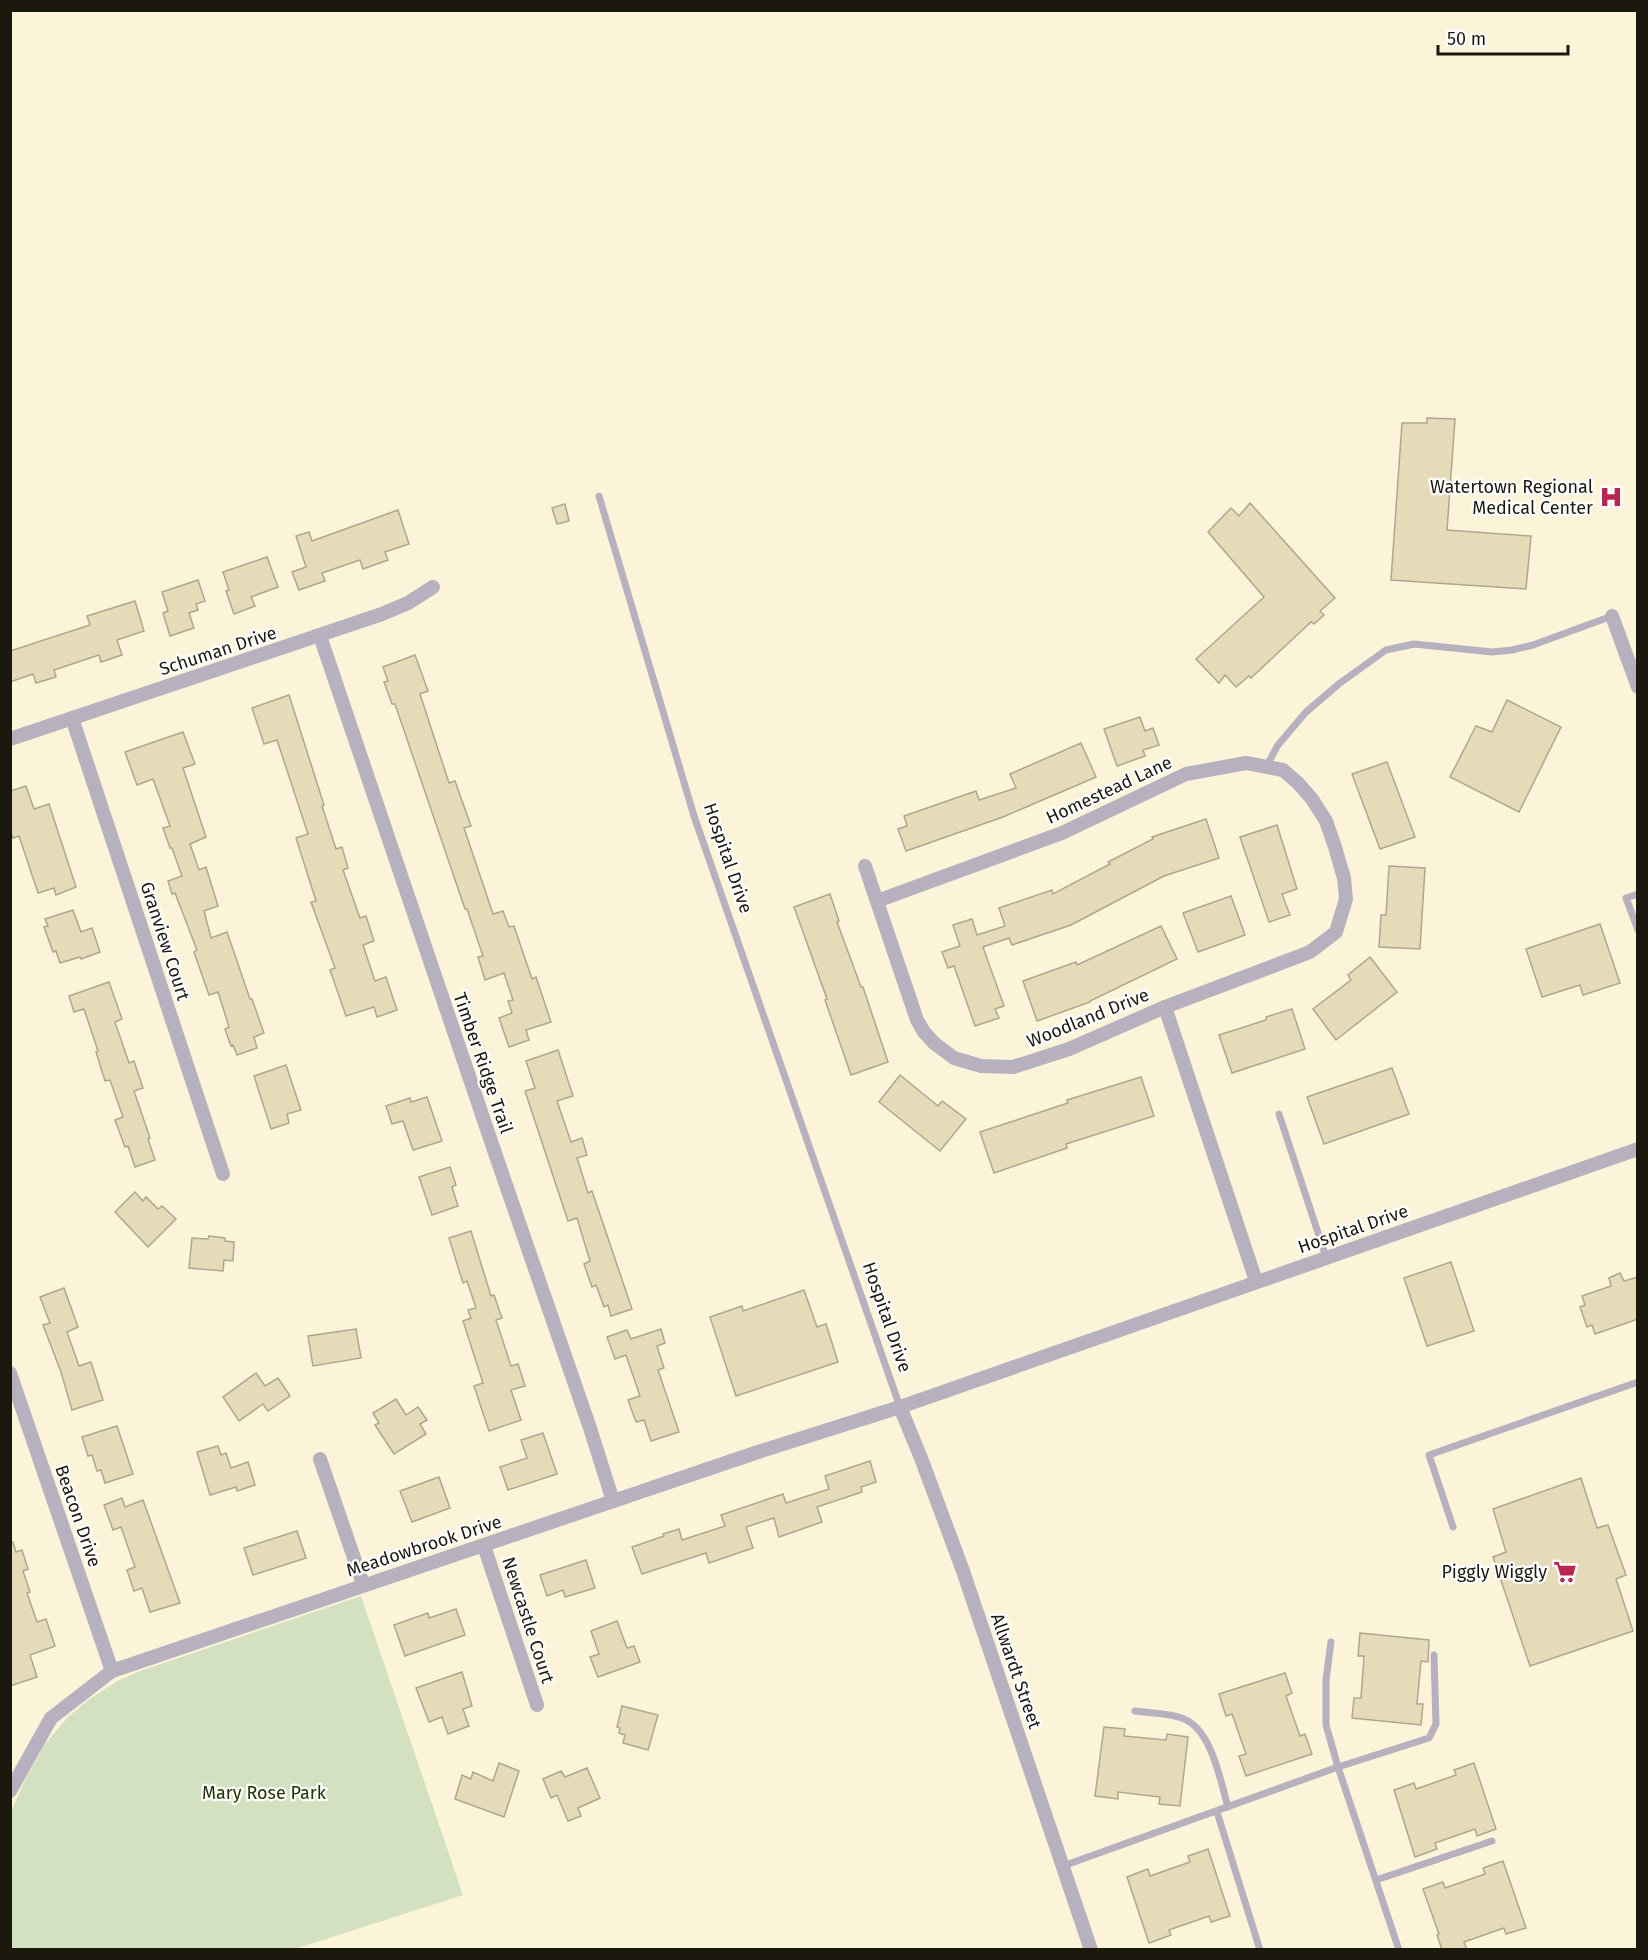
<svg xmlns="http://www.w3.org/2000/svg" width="1648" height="1960" font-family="'Fira Sans',sans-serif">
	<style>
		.green { fill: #d3e1c1 }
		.building { fill: #e6dbb9; stroke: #afa78d; stroke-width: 1.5 }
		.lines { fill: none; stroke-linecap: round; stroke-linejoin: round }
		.lane { stroke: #b7b0be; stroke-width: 7 }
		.street { stroke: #b7b0be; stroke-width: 14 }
		.labels { text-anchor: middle; stroke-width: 4.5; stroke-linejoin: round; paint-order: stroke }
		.poi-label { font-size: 18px; fill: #1b180e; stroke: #fff; text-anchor: end }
		.street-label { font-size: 18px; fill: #1b180e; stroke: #fff }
		.park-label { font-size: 18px; fill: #223200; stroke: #fff }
	</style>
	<rect width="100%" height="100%" fill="#fcf4d8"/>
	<polygon class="green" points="361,1596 463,1895 295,1949 11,1949 11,1812 24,1782 45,1744 67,1718 88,1700 119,1680 143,1670"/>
	<g class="building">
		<polygon points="1427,418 1455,419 1447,530 1531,536 1526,589 1391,580 1402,423 1427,423"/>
		<polygon points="1250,503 1335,598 1320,611 1324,615 1314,624 1311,622 1251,678 1249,676 1236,687 1225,675 1219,683 1196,659 1264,597 1208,532 1231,508 1239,516"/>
		<polygon points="565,504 569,521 557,524 552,508"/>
		<polygon points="398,510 409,544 385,552 388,560 363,569 360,560 322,573 325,581 299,590 292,572 306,567 296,536 309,532 312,541"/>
		<polygon points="267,557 278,587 251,597 255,606 234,614 226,591 229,590 223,572"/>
		<polygon points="198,580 205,601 196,604 198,610 189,613 194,628 170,636 163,613 168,611 162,592"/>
		<polygon points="135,601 144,631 117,640 122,655 101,662 99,655 54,670 56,677 36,683 33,674 10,682 10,651 90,625 87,616"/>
		<polygon points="415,655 428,691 420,694 449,783 455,781 471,826 464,828 493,914 503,911 509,927 514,926 532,979 536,977 551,1022 526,1030 529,1040 509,1047 499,1018 512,1013 508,1001 513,1000 504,973 485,980 478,957 483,956 467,909 465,909 395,704 392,704 384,682 388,681 383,667"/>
		<polygon points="289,695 324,805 322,806 336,849 342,847 348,868 343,870 360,918 366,916 374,941 363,945 375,981 386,977 397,1010 377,1017 374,1007 346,1016 330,970 335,968 311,902 316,901 296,838 308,834 277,740 264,744 252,708"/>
		<polygon points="1507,700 1561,727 1519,812 1450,777 1476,726 1492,732"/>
		<polygon points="1140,717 1145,731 1153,728 1159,745 1143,750 1145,756 1117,766 1104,729"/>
		<polygon points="183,732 195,764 183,768 206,837 190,844 199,870 206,867 218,906 204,911 211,938 227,932 250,999 252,999 264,1033 254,1037 257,1048 237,1055 233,1045 231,1046 225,1029 229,1027 218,992 209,995 194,952 197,950 175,893 172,894 168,881 182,876 172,848 170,848 163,828 170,826 153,779 137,785 125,752"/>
		<polygon points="1081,743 1096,777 1003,817 906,851 898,829 907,826 904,816 976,791 979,800 1016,788 1010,774"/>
		<polygon points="1387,762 1415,837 1380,849 1352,774"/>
		<polygon points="26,786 34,809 49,804 76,887 56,895 54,888 38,893 19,836 13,838 10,830 10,791"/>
		<polygon points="1206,819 1219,858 1164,876 1071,925 1012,945 1009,938 983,947 1004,1006 995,1009 999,1018 975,1026 954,966 948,968 942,952 960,946 953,925 972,919 977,935 1005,926 999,908 1052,890 1053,894 1110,864 1108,862 1153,839 1152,837"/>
		<polygon points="1277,825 1297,889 1282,894 1290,915 1269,922 1240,837"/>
		<polygon points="1389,866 1425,868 1420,949 1379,947 1381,915 1386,915"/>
		<polygon points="830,894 839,921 837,922 861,987 863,987 888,1062 851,1075 825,1000 827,999 794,907"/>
		<polygon points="1231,896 1245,935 1198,952 1183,913"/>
		<polygon points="73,910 81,932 92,928 100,952 81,959 80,957 60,963 56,951 53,952 44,927 48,926 45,919"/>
		<polygon points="1600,924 1620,983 1583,995 1580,985 1542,997 1526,949"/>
		<polygon points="1161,926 1177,959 1090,1001 1090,1002 1037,1021 1023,981 1076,962 1077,965"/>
		<polygon points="1370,957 1397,992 1336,1040 1313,1009 1351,980 1348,975"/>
		<polygon points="109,982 122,1019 115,1022 129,1063 134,1061 143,1088 134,1091 150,1138 148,1139 155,1160 135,1167 128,1146 125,1147 115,1120 123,1117 110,1080 105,1081 96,1052 98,1051 84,1009 74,1012 69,996"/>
		<polygon points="1292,1009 1305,1049 1232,1073 1219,1035 1266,1020 1266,1017"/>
		<polygon points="558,1050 573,1096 557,1101 571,1142 582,1138 587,1155 577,1158 588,1193 592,1191 632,1309 611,1316 608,1305 604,1307 596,1285 592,1287 584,1264 590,1261 577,1218 568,1221 525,1091 535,1088 526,1061"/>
		<polygon points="286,1065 301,1110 287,1114 289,1123 271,1129 254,1076"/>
		<polygon points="1392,1068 1409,1114 1324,1144 1307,1097"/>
		<polygon points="900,1075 938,1106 942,1101 966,1119 940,1151 879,1102"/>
		<polygon points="1141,1077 1154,1116 1066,1144 1067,1148 994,1173 980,1132 1068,1103 1067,1100"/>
		<polygon points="427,1097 442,1141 413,1150 403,1121 392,1124 386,1106 410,1098 411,1102"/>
		<polygon points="450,1167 456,1185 452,1187 458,1206 432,1215 419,1177"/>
		<polygon points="135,1192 143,1201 146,1197 158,1209 162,1206 176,1219 148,1247 115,1212"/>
		<polygon points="471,1231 491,1296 494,1295 502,1318 496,1320 511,1366 518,1364 525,1386 511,1390 521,1420 489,1431 474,1386 483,1383 463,1321 471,1318 468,1310 476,1308 467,1281 463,1283 449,1238"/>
		<polygon points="209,1236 225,1238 225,1241 234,1242 233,1261 224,1260 223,1271 189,1268 192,1238 208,1239"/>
		<polygon points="1451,1262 1474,1331 1427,1346 1404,1278"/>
		<polygon points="1620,1273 1624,1281 1638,1277 1638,1319 1595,1334 1592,1325 1587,1327 1580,1307 1585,1305 1582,1296 1611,1286 1609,1278"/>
		<polygon points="64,1288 78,1327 67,1332 79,1366 91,1362 103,1400 72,1410 61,1372 43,1325 50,1323 40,1297"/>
		<polygon points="804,1290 817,1327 826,1324 838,1362 736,1396 710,1317 742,1306 743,1311"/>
		<polygon points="356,1329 361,1358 313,1366 308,1336"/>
		<polygon points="661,1329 665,1343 657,1346 664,1368 658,1370 679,1432 651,1441 644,1420 636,1422 628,1400 640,1396 626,1355 615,1359 607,1337 627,1330 631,1339"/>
		<polygon points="256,1373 265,1386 278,1378 290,1396 268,1411 263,1404 239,1421 223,1397"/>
		<polygon points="396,1399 406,1415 418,1407 427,1420 420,1424 426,1434 394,1454 375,1425 379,1423 373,1413"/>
		<polygon points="117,1426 133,1474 105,1483 101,1470 97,1471 92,1455 88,1456 82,1437"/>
		<polygon points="543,1433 557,1474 508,1490 500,1467 527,1458 521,1440"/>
		<polygon points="218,1446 221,1455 226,1453 231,1468 248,1462 255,1485 237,1491 236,1487 210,1495 197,1452"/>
		<polygon points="870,1461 876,1482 861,1487 862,1492 817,1507 822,1522 779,1537 774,1518 746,1527 753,1548 709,1563 706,1553 642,1574 632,1547 664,1536 663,1534 679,1529 682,1540 725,1526 721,1515 783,1494 786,1503 829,1489 825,1476"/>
		<polygon points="439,1477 450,1508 412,1522 400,1491"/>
		<polygon points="1581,1478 1597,1528 1608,1525 1626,1575 1616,1579 1633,1631 1530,1666 1493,1557 1506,1552 1493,1509"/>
		<polygon points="122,1498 125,1507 143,1500 180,1603 150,1612 142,1588 134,1591 127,1570 135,1567 121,1527 113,1530 104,1505"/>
		<polygon points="297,1531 306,1558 253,1575 244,1548"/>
		<polygon points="10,1542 13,1542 16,1552 22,1550 28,1569 23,1571 30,1592 27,1593 37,1622 46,1619 55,1646 30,1655 37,1677 10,1686"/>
		<polygon points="586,1560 595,1588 565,1597 563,1590 547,1596 540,1575"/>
		<polygon points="456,1609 465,1635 405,1656 394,1625 428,1613 429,1618"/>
		<polygon points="617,1621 627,1648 634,1646 640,1662 598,1677 590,1657 599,1654 591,1631"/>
		<polygon points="1360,1633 1429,1640 1428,1662 1421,1661 1417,1704 1423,1704 1421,1725 1352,1718 1354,1698 1361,1698 1364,1656 1358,1656"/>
		<polygon points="462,1672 472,1706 463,1709 469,1726 448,1734 442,1717 429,1722 416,1688"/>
		<polygon points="1285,1673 1292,1693 1286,1696 1300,1736 1305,1734 1312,1754 1246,1776 1239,1756 1246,1754 1232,1714 1226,1716 1219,1694"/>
		<polygon points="622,1706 658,1715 648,1750 623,1743 625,1735 619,1733 620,1728 617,1727"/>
		<polygon points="1104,1727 1125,1729 1124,1736 1166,1740 1167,1734 1188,1737 1180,1806 1159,1804 1160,1797 1118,1792 1118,1799 1095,1796"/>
		<polygon points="499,1763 519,1771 504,1817 455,1799 462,1775 471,1779 473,1772 493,1781"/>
		<polygon points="1474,1763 1496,1829 1477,1836 1475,1829 1435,1843 1437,1849 1415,1857 1394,1790 1414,1783 1416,1789 1456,1775 1454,1770"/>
		<polygon points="587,1768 600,1798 578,1808 581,1816 568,1821 557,1795 551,1798 543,1779 561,1771 565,1777"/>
		<polygon points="1208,1849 1230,1916 1211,1922 1209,1916 1169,1930 1171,1935 1149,1943 1127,1877 1148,1869 1150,1876 1190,1862 1188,1856"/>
		<polygon points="1503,1861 1526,1928 1506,1934 1504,1928 1464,1942 1467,1950 1442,1950 1437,1935 1439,1934 1423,1889 1443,1882 1445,1888 1485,1874 1483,1868"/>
	</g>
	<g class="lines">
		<g class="lane">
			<polyline points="599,496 694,816 900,1407"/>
			<polyline points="1266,767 1278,745 1306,712 1340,683 1386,650 1414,644 1492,652 1512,650 1533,645 1612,616"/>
			<polyline points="1638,894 1626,898 1638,930"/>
			<polyline points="1279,1114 1326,1257"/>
			<polyline points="1453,1527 1429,1455 1638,1382"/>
			<polyline points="1331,1642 1326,1680 1326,1725 1338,1767 1429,1738 1436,1724 1434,1655"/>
			<path d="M 1135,1711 C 1150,1713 1168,1713 1182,1718 C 1212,1729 1220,1780 1228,1807"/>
			<polyline points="1217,1812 1260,1950"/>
			<polyline points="1063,1866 1338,1767 1399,1950"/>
			<polyline points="1376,1880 1492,1841"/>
		</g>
		<g class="street">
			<polyline points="1612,616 1638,687"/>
			<polyline points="320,636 496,1156 590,1428 613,1501"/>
			<polyline points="72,718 223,1174"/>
			<polyline points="10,739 382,614 408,603 433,587"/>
			<polyline points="865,866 917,1020 924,1032 934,1043 954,1058 981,1066 1013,1067 1069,1049 1165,1007 1310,952 1336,932 1346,899 1344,878 1335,847 1326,821 1312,799 1298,783 1283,770 1246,763 1186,774 1062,833 877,901"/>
			<polyline points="1165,1007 1256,1281"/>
			<polyline points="10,1373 112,1671"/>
			<polyline points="900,1407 921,1458 963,1571 1091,1950"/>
			<polyline points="320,1459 363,1584"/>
			<polyline points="484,1546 537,1705"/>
			<polyline points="10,1791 51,1718 112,1671 758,1452 900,1407 1638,1149"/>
		</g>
	</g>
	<defs>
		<g id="hospital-bare" transform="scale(1.8)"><path d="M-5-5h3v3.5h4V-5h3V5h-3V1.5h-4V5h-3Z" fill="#b82751" stroke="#fff" stroke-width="2.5" paint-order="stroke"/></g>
		<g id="supermarket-bare" transform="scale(1.8)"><path d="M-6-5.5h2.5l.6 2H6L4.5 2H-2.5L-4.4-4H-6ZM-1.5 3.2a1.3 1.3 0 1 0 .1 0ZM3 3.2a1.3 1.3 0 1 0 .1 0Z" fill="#b82751" stroke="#fff" stroke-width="2.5" paint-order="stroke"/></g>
	</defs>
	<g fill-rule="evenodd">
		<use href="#hospital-bare" x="1611" y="497"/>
		<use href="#supermarket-bare" x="1565" y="1572"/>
	</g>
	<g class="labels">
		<g class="poi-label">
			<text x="1593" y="493">Watertown Regional<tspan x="1593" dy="21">Medical Center</tspan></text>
			<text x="1547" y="1578">Piggly Wiggly</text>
		</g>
		<g class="street-label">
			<text transform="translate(218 651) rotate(-18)" y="6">Schuman Drive</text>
			<text transform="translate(1109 790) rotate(-25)" y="6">Homestead Lane</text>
			<text transform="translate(728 858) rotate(71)" y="6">Hospital Drive</text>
			<text transform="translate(165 941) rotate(72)" y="6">Granview Court</text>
			<text transform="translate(1088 1018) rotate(-22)" y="6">Woodland Drive</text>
			<text transform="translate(483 1063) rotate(71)" y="6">Timber Ridge Trail</text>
			<text transform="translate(1353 1229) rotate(-19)" y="6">Hospital Drive</text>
			<text transform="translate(887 1317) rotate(71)" y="6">Hospital Drive</text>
			<text transform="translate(78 1516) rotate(71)" y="6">Beacon Drive</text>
			<text transform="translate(424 1546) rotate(-18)" y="6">Meadowbrook Drive</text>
			<text transform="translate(528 1620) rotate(72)" y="6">Newcastle Court</text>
			<text transform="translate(1016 1671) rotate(71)" y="6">Allwardt Street</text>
		</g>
		<g class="park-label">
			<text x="264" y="1799">Mary Rose Park</text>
		</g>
	</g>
	<rect width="1648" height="1960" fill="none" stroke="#1b180e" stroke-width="24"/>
	<path d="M1438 45v9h130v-9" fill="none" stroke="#1b180e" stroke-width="3"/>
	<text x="1447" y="45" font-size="18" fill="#1b180e" stroke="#ffffff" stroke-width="4.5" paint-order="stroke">50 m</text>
</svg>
